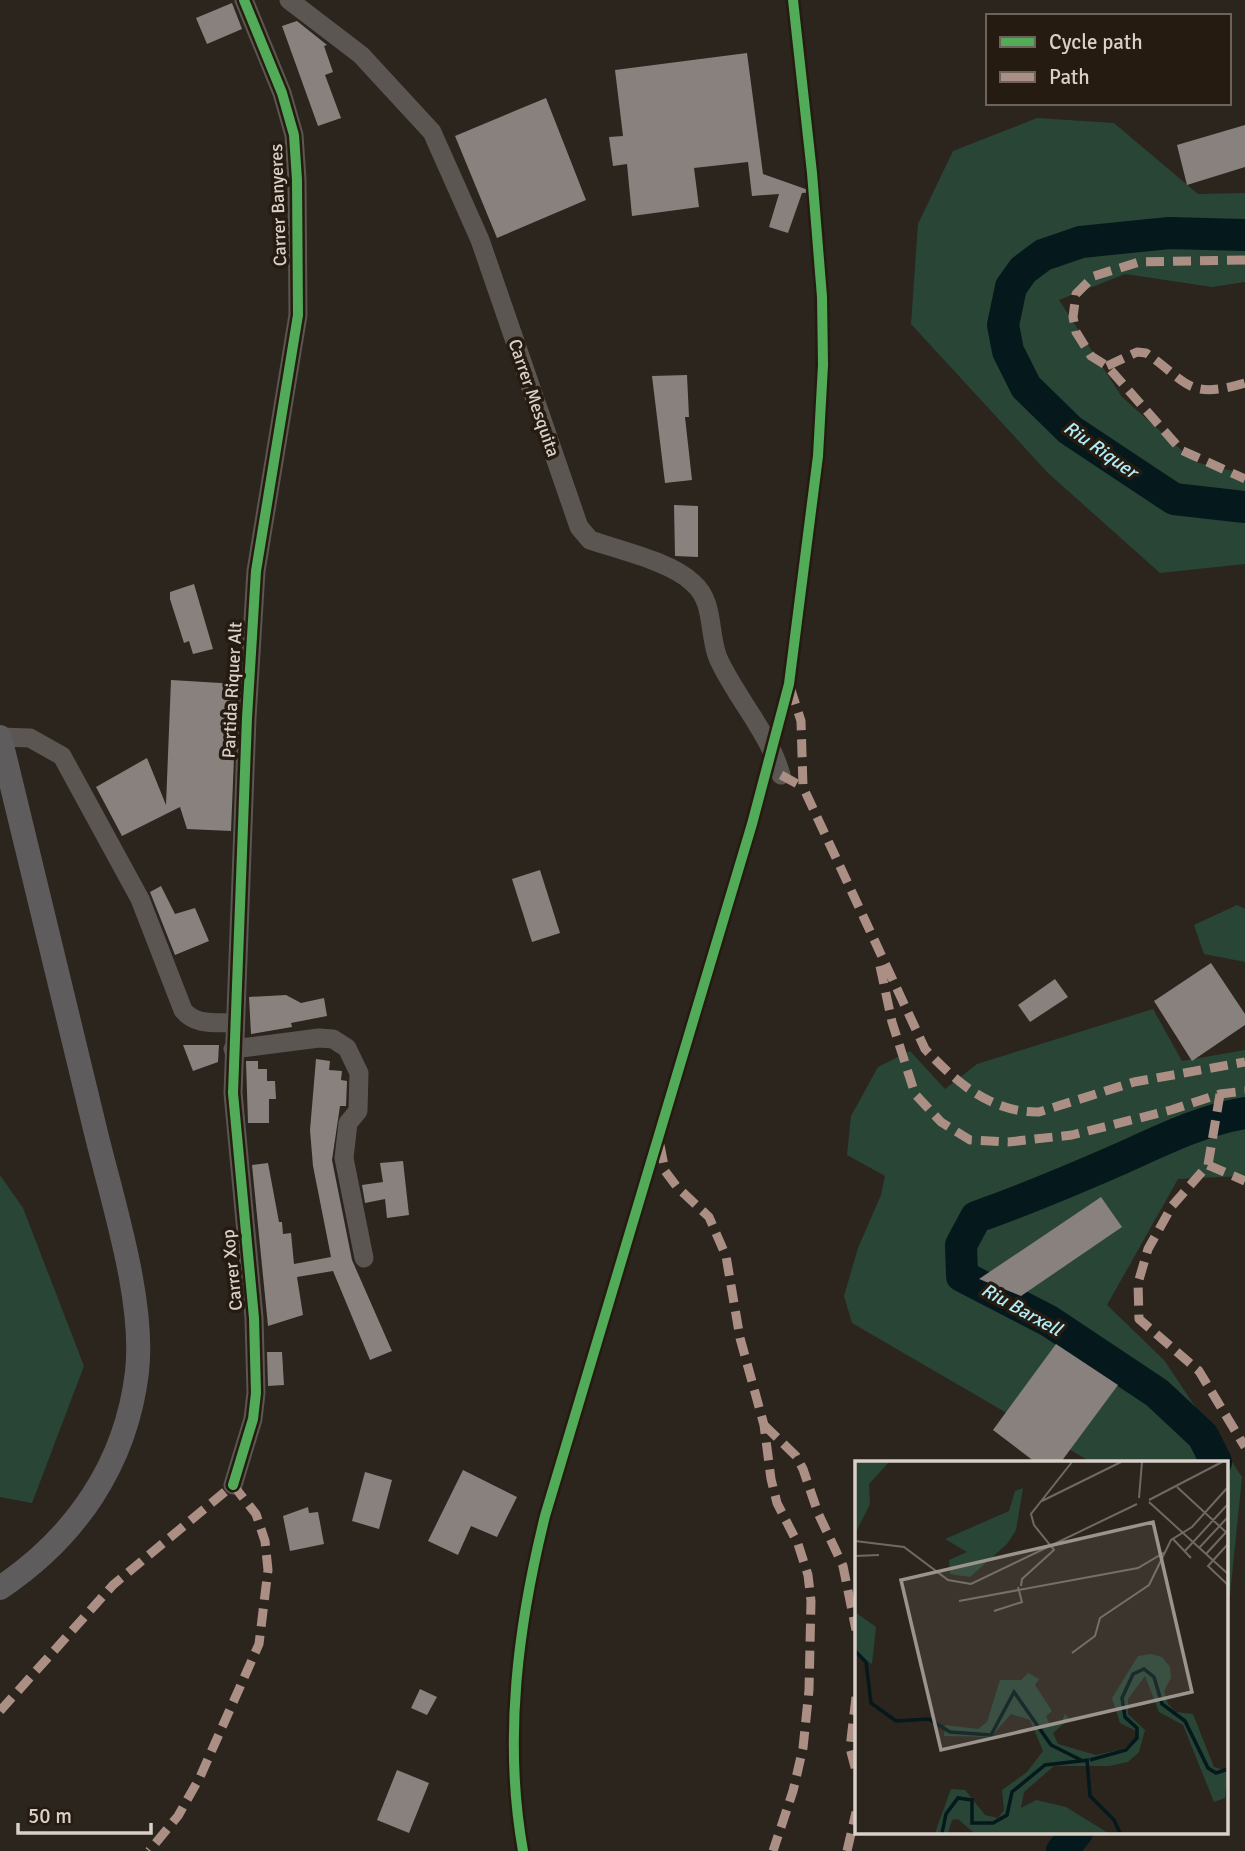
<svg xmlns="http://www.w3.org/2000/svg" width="1245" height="1851" font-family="Signika,sans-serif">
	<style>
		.green { fill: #294536 }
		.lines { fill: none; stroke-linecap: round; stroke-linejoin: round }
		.river { stroke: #05181b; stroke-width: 32 }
		.building { fill: #88817d }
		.minor { stroke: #5b5651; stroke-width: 19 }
		.major { stroke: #5f5c5e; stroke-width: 24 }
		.quiet { stroke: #ac8f84; stroke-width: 9; stroke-dasharray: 18 9; stroke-linecap: butt }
		.cycleway-casing { stroke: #261b10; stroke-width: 15 }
		.cycleway { stroke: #51ab58; stroke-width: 10 }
		.labels { text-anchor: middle; stroke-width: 7; stroke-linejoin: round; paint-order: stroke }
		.street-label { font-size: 18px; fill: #d8d0c9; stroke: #261b10 }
		.water-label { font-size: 19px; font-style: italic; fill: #afedf9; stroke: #261b10 }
		.inset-river { fill: none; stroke: #05181b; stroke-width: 3.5 }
		.inset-road { fill: none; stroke: #706962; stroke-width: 2 }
		.view { fill: #9b948d; fill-opacity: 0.15; stroke: #9b948d; stroke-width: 3.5 }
		.inset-edge { fill: none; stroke: #d8d0c9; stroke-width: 3.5 }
	</style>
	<rect width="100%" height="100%" fill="#2b251e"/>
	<g class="green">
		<polygon points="1037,118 1114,123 1198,194 1245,193 1245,282 1212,287 1125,274 1059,300 1122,397 1195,462 1245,474 1245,564 1160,573 1048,473 911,324 918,224 953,151"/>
		<polygon points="1237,905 1245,909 1245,962 1204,954 1194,925"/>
		<polygon points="1153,1009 1182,1061 1245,1050 1245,1176 1178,1179 1107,1305 1164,1360 1242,1477 1230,1595 1226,1607 1226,1462 1091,1462 852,1323 844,1296 858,1248 881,1195 885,1176 847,1155 851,1116 878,1067 910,1051 945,1089 977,1064"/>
		<polygon points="0,1175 23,1208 84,1366 32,1503 0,1497"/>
	</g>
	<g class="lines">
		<g class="river">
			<polyline points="1245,235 1169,233 1081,242 1043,255 1023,270 1011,287 1003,325 1008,351 1026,387 1070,430 1174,499 1245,507"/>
			<path d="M 1216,1462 L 1203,1436 L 1157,1393 L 1049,1321 L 962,1276 L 961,1245 L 976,1217 C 1025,1200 1072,1180 1120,1159 C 1160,1141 1202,1120 1245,1113"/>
			<polyline points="1062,1851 1077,1832"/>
		</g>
	</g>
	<g class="building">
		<polygon points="232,3 242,29 207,44 196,18"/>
		<polygon points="297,21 327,45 324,46 333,72 325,75 341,118 318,126 282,26"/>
		<polygon points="747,53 763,174 814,192 802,193 788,233 769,227 779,194 752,196 748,162 694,168 699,207 632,216 627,164 613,166 609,137 623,136 615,70"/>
		<polygon points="546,98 586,200 497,238 455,136"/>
		<polygon points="1245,125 1245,167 1187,185 1177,145"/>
		<polygon points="687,375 689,417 685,417 692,480 665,483 652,376"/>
		<polygon points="674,505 698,506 698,557 675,556"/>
		<polygon points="194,584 213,649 193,654 189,641 184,643 170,599 170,592"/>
		<polygon points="171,680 237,684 231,831 187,829 180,807 122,836 96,787 147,758 166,805"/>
		<polygon points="540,870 560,933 532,942 512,879"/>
		<polygon points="161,886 175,914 195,908 209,941 175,955 150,892"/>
		<polygon points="1211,963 1245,1014 1245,1025 1192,1061 1154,1001"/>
		<polygon points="1055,979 1068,997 1030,1022 1018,1005"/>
		<polygon points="286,995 301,1003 324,998 327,1016 291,1023 292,1027 251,1034 249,997"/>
		<polygon points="183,1045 219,1045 218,1062 193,1071"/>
		<polygon points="316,1059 330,1061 329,1070 342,1071 341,1080 347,1081 346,1106 340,1106 332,1160 352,1260 392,1351 370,1360 333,1271 297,1277 303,1315 268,1326 252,1165 268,1163 279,1222 282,1222 283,1234 291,1233 294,1264 331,1257 313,1166 310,1130"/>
		<polygon points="246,1061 258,1061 258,1069 267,1069 267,1081 275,1081 276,1099 269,1099 269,1123 248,1123"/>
		<polygon points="403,1161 409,1215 387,1218 385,1199 365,1203 362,1185 383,1182 380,1163"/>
		<polygon points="1101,1197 1122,1227 1021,1296 979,1279"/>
		<polygon points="1056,1344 1118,1385 1061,1462 1035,1462 993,1430"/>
		<polygon points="267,1352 282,1352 284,1385 268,1386"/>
		<polygon points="463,1470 517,1497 497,1537 471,1526 458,1555 428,1541"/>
		<polygon points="365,1472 392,1480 379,1529 352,1521"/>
		<polygon points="308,1507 309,1513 318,1512 324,1544 290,1551 283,1516"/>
		<polygon points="420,1689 437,1697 427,1715 411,1708"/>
		<polygon points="397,1770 429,1783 409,1833 377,1820"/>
	</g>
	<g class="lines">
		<g class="minor">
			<path d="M 289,0 L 361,55 L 432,132 L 480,240 L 579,527 L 590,540 C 619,550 672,562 693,583 C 715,602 708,633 718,658 C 736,698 769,732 781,775"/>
			<path d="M 0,737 L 30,738 L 62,756 L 140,899 L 183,1010 C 195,1026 216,1022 235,1023"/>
			<polyline points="233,1049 319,1038 333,1039 347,1048 359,1073 358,1111 348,1123 344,1158 364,1258"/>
			<polyline points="233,1485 253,1419 256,1393 254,1318 233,1093 247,718 256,571 298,315 297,180 294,135 282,93 244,0"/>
		</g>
		<path class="major" d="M 0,737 C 32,869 64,1001 96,1133 C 113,1203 145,1301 137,1372 C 126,1464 76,1537 0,1588"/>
		<g class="quiet">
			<polyline points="1245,260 1139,262 1094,276 1076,294 1073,317 1076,332 1091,356 1107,366 1181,450 1245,479"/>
			<path d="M 1107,366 L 1137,352 L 1146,353 C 1189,383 1187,400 1245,383"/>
			<path d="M 790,687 L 801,721 L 803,787 L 925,1049 C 956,1082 991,1113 1039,1112 L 1134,1082 L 1245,1062"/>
			<polyline points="781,775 803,787"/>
			<polyline points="880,966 892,1022 915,1094 941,1122 970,1140 1008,1142 1072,1135 1171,1110 1220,1094 1245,1091"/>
			<polyline points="1220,1094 1208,1165 1172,1206 1148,1249 1138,1283 1139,1319 1199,1371 1245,1447"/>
			<polyline points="660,1145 665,1171 677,1187 709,1217 726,1256 740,1338 764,1425 771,1479 777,1503 798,1544 808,1575 811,1601 809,1690 803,1748 793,1791 773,1851"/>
			<polyline points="1208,1165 1245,1181"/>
			<polyline points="764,1425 796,1456 803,1469 818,1513 843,1566 856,1630"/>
			<polyline points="856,1697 850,1748 856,1771"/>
			<polyline points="0,1711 113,1585 233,1485 256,1514 265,1541 268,1570 259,1644 200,1777 178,1816 149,1851"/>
			<polyline points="847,1851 856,1812"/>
		</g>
		<g class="cycleway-casing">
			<g id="cycleway">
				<polyline points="233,1485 253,1419 256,1393 254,1318 233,1093 247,718 256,571 298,315 297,180 294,135 282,93 244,0"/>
				<path d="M 523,1851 C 503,1739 518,1625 545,1516 L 752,824 L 789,684 L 818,456 L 823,365 L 822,297 L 812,173 L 793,0"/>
			</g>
		</g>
		<use href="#cycleway" class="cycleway"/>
	</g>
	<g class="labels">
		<g class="street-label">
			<text transform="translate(278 205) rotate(-92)" y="6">Carrer Banyeres</text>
			<text transform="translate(534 398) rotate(71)" y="6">Carrer Mesquita</text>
			<text transform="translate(232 690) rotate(-87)" y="6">Partida Riquer Alt</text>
			<text transform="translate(232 1270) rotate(-96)" y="6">Carrer Xop</text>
		</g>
		<g class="water-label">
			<text transform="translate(1101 449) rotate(35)" y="7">Riu Riquer</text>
			<text transform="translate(1022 1309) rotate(29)" y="7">Riu Barxell</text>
		</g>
	</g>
	<g transform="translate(855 1461)">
		<rect width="373" height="373" fill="#2b251e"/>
		<path d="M 1,1 L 34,1 L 14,23 L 15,43 L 0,73 ZM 168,27 L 161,69 L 152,83 L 115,116 L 95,113 L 94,99 L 112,91 L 90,78 L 154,50 L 160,30 ZM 0,151 L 21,166 L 17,203 L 0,193 ZM 296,193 L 307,196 L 315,206 L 316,217 L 309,230 L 313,243 L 321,251 L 338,253 L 359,306 L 373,310 L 370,337 L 359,341 L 328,264 L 304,251 L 290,215 L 273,238 L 273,253 L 290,269 L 284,291 L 273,301 L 254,305 L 199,305 L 169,331 L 166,347 L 181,339 L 211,346 L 253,372 L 119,372 L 103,358 L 97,359 L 93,372 L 80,372 L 96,328 L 110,329 L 130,354 L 143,357 L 149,349 L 147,329 L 172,311 L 188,290 L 175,259 L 156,253 L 136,276 L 89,275 L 90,264 L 123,268 L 132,261 L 145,219 L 166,219 L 173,212 L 184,218 L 180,224 L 197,250 L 191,255 L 195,264 L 206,262 L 210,253 L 214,258 L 198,272 L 203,283 L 241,294 L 268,288 L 281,279 L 281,270 L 265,262 L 257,237 L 283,195 Z" fill="#294536"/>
		<path class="inset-river" d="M 0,190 L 11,201 L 16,242 L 41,260 L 74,258 L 95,271 L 136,274 L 159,231 L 196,284 L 226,299M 232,299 L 235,335 L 259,359 L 265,372M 235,299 L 271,289 L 282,277 L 282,267 L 270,256 L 267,237 L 278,213 L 289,208 L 299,216 L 307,243 L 330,260 L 353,307 L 361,312 L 373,308M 87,372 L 91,353 L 103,337 L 117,339 L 117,362 L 138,362 L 152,354 L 157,331 L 190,304 L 234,299"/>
		<path class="inset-road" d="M 322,26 L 373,73M 284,37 L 287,1M 294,39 L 367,1M 187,40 L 266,1M 294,41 L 373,113M 318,78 L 336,97M 0,80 L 49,86 L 93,119 L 116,123 L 282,43M 373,83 L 353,105 L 373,124M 344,87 L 373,56M 329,91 L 373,43M 351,93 L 373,69M 0,95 L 24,94M 166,125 L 167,118 L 199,89 L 179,64 L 176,53 L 217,1M 104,140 L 283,107 L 310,91M 139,150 L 167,141 L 163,126M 217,192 L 240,175 L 245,157 L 294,124 L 316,79 L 337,66 L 373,26"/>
		<path class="view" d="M 298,61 L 337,231 L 86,289 L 46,119 Z"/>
		<rect width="373" height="373" class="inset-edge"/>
	</g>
	<rect x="986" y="14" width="245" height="91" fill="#261b10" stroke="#6d635a" stroke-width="2"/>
	<rect x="1000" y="37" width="35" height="10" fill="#51ab58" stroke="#6d635a" stroke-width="2"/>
	<text x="1049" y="49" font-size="21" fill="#d8d0c9">Cycle path</text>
	<rect x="1000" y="72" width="35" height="10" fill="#ac8f84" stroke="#6d635a" stroke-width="2"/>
	<text x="1049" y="84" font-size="21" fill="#d8d0c9">Path</text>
	<path d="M18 1823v10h133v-10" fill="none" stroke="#d8d0c9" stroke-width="3.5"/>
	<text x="28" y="1823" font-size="21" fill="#d8d0c9" stroke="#261b10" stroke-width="5" paint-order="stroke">50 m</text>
</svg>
